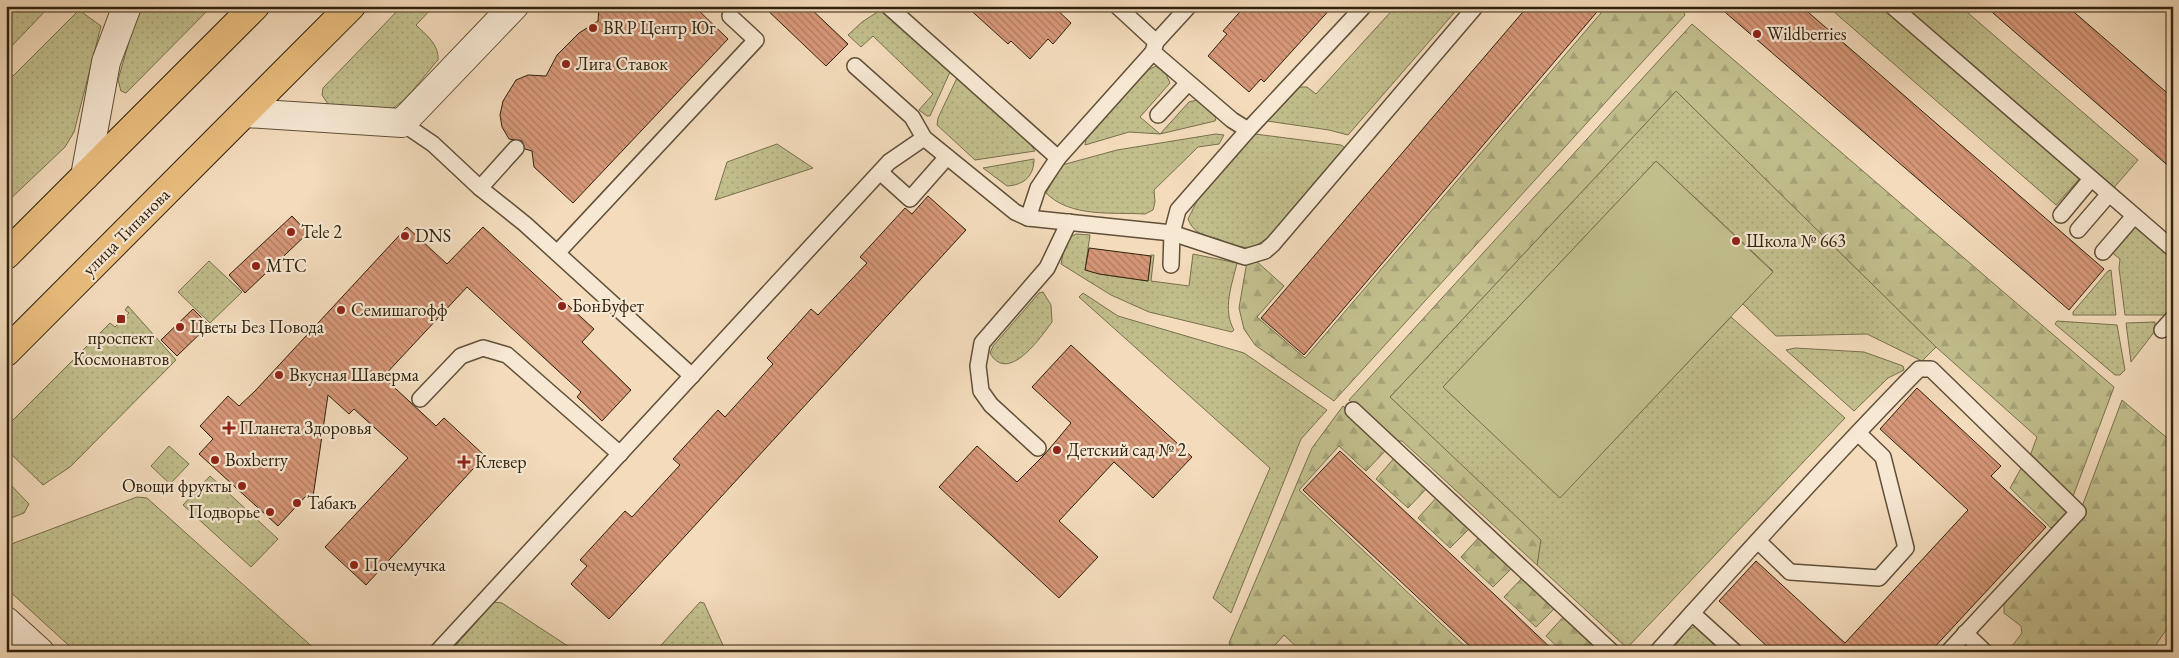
<svg xmlns="http://www.w3.org/2000/svg" width="2179" height="658" font-family="'EB Garamond',serif">
	<style>
		.grass { fill: url(#grass-dots); stroke: #78704d }
		.forest { fill: url(#forest-firs); stroke: #78704d }
		.pitch { fill: #c1be8c; stroke: #78704d }
		.building { fill: url(#building-back-hatch); stroke: #30220e }
		.lines { fill: none; stroke-linecap: round; stroke-linejoin: round }
		.service-casing { stroke: #615039; stroke-width: 18 }
		.minor-casing { stroke: #615039; stroke-width: 30 }
		.tertiary-casing { stroke: #615039; stroke-width: 30 }
		.primary-casing { stroke: #30220e; stroke-width: 30 }
		.service { stroke: #f7e8d3; stroke-width: 15 }
		.minor { stroke: #f7e8d3; stroke-width: 28 }
		.tertiary { stroke: #f7e8d3; stroke-width: 28 }
		.primary { stroke: #eabe7e; stroke-width: 28 }
		.poi-dot { fill: #8f2418; stroke: #f7e8d3; stroke-width: 2 }
		.labels { text-anchor: middle; stroke-width: 4.5; stroke-linejoin: round; paint-order: stroke }
		.poi-label { font-size: 18px; fill: #30220e; stroke: #f7e8d3; text-anchor: start }
		.street-label { font-size: 18px; fill: #30220e; stroke: #f7e8d3 }
	</style>
	<defs>
		<pattern id="grass-dots" width="8" height="8" patternUnits="userSpaceOnUse" patternTransform="scale(1.25)"><rect width="8" height="8" fill="#c1be8c"/><path d="M2 2h.1M6 6h.1" fill="none" stroke="#a6a378" stroke-width="1.8" stroke-linecap="round"/></pattern>
		<pattern id="forest-firs" width="22" height="20" patternUnits="userSpaceOnUse" patternTransform="scale(1.25)"><rect width="22" height="20" fill="#c1be8c"/><path d="M5 1l3.5 6h-7zM16 11l3.5 6h-7z" fill="#a6a378"/></pattern>
		<pattern id="building-back-hatch" width="6" height="6" patternUnits="userSpaceOnUse" patternTransform="scale(1.25)"><rect width="6" height="6" fill="#d69778"/><path d="M-1 5l2 2M0 0l6 6M5-1l2 2" fill="none" stroke="#ae7b61"/></pattern>
	</defs>
	<rect width="100%" height="100%" fill="#f3dbbb"/>
	<filter id="stains"><feTurbulence type="fractalNoise" baseFrequency=".004" numOctaves="4"/><feColorMatrix values="0 0 0 0 .2 0 0 0 0 .09 0 0 0 0 .02 0 0 0 .5 -.17"/></filter>
	<radialGradient id="worn" r=".72"><stop offset=".6" stop-color="#630" stop-opacity="0"/><stop offset="1" stop-color="#630" stop-opacity=".3"/></radialGradient>
	<g class="grass">
		<polygon points="6,6 50,6 6,52"/>
		<polygon points="139,6 212,6 126,93 121,91 118,80"/>
		<path d="M 402,6 L 434,6 L 416,25 C 426,35 439,44 438,60 C 426,73 405,104 389,110 C 379,113 339,107 328,104 L 322,95 L 323,88 Z"/>
		<polygon points="1396,6 1460,6 1348,135 1329,130 1267,121 1297,87 1307,87 1316,94"/>
		<polygon points="1835,6 1883,6 2080,178 2056,205 1832,10"/>
		<polygon points="1898,6 1960,6 2138,160 2111,191"/>
		<polygon points="79,10 101,26 74,132 65,147 6,203 6,83"/>
		<polygon points="879,11 888,11 950,72 930,116 927,116 919,110 933,94 873,36 861,47 848,35 862,22"/>
		<polygon points="1156,66 1166,74 1170,83 1140,117 1160,134 1189,102 1197,100 1216,118 1215,121 1160,134 1129,132 1085,145 1086,139 1148,70"/>
		<polygon points="957,78 961,78 1025,136 1035,151 975,160 937,125 938,118"/>
		<polygon points="1676,91 1936,347 1922,361 1867,334 1776,336 1743,304 1773,271 1656,161 1443,387 1560,497 1731,317 1845,418 1627,648 1537,565 1540,540 1390,397"/>
		<path d="M 1216,134 L 1224,135 L 1219,144 L 1198,147 L 1154,190 L 1155,202 L 1153,210 L 1145,214 C 1113,212 1071,218 1046,193 L 1062,165 L 1117,150 Z"/>
		<path d="M 1255,134 L 1341,145 L 1347,149 C 1328,170 1276,241 1251,247 C 1241,249 1228,243 1218,239 C 1204,235 1194,234 1188,219 L 1199,197 Z"/>
		<polygon points="777,144 813,168 715,200 727,162"/>
		<path d="M 1034,159 C 1034,176 1024,185 1007,186 L 983,168 Z"/>
		<polygon points="2135,223 2173,256 2173,310 2169,315 2125,315 2119,268 2120,259 2110,251"/>
		<path d="M 1076,234 L 1090,235 L 1085,270 L 1102,249 L 1099,274 L 1148,281 L 1151,255 L 1154,255 L 1151,281 L 1189,286 L 1193,254 L 1237,263 C 1232,285 1222,309 1234,330 L 1232,332 L 1149,312 L 1111,295 L 1061,264 L 1066,239 Z"/>
		<polygon points="209,261 242,292 210,323 178,292"/>
		<polygon points="2111,270 2116,315 2073,315 2073,312 2108,271"/>
		<path d="M 1043,292 L 1051,305 L 1052,322 C 1041,337 1008,385 990,353 L 993,346 L 1039,293 Z"/>
		<polygon points="1083,293 1118,316 1244,353 1327,410 1301,439 1231,613 1213,598 1270,468 1079,297"/>
		<polygon points="128,306 176,360 70,467 43,485 6,449 6,427 110,323 115,327 129,313 125,310"/>
		<polygon points="2057,321 2117,325 2125,370 2120,375 2115,375 2055,324"/>
		<polygon points="2155,322 2155,331 2131,362 2126,323"/>
		<polygon points="1795,348 1864,352 1903,366 1904,370 1888,378 1854,411 1786,350"/>
		<polygon points="169,446 189,464 170,484 151,466"/>
		<polygon points="210,476 278,539 251,567 183,505"/>
		<polygon points="6,480 29,504 24,513 6,520"/>
		<polygon points="137,497 147,498 318,652 76,652 6,588 6,546"/>
		<polygon points="494,602 502,603 577,652 450,652"/>
		<polygon points="700,602 704,603 726,652 655,652"/>
		<polygon points="1698,625 1727,652 1670,652 1688,630"/>
	</g>
	<g class="forest">
		<polygon points="1607,6 1681,6 1685,15 1334,401 1255,345 1244,329 1239,308 1247,261 1255,260 1284,286 1257,317 1305,358"/>
		<polygon points="1692,24 2114,387 2072,499 2030,456 2037,437 1936,347 1676,91 1390,397 1541,540 1537,565 1402,441 1394,441 1349,400"/>
		<polygon points="2122,400 2173,443 2173,620 2151,652 2012,652 2012,646 2022,633 2021,626 2004,613 2004,601 2084,512 2083,504"/>
		<polygon points="1343,406 1388,448 1366,471 1339,446 1299,490 1471,652 1302,652 1284,635 1269,652 1233,652 1229,643 1312,448"/>
		<polygon points="1396,456 1428,487 1408,508 1376,479"/>
		<polygon points="2024,463 2071,509 2051,528 2010,488"/>
		<polygon points="1438,496 1471,527 1450,548 1418,518"/>
		<polygon points="1481,535 1514,566 1493,587 1461,557"/>
		<polygon points="1525,575 1557,606 1536,627 1504,597"/>
		<polygon points="1566,614 1599,645 1592,652 1563,652 1546,636"/>
	</g>
	<polygon class="pitch" points="1656,161 1773,272 1560,498 1443,387"/>
	<g class="building">
		<polygon points="599,6 694,6 728,39 573,203 534,167 532,151 525,149 522,141 509,139 502,127 500,115 503,101 516,80 528,75 546,76 557,55 579,33 598,21"/>
		<polygon points="763,6 808,6 848,44 826,66"/>
		<polygon points="966,6 1053,6 1071,23 1053,44 1048,39 1030,59 1011,41 1008,44"/>
		<polygon points="1245,6 1333,6 1264,82 1261,79 1249,92 1208,56 1227,34 1223,31"/>
		<polygon points="1528,6 1602,6 1304,355 1261,318"/>
		<polygon points="1718,6 1801,6 2104,269 2069,310"/>
		<polygon points="1985,6 2067,6 2173,98 2173,170"/>
		<polygon points="928,196 966,230 609,619 571,584 587,566 580,560 625,511 632,517 680,465 673,459 718,410 725,417 773,364 767,358 811,309 818,315 867,263 860,257 905,208 912,214"/>
		<polygon points="292,216 308,233 245,293 229,275"/>
		<polygon points="407,227 447,264 483,227 594,329 582,342 631,390 602,421 577,397 581,392 467,287 383,377 436,426 444,418 485,456 366,585 325,547 408,458 354,409 349,414 328,395 313,497 306,496 278,526 199,454 213,439 200,426 228,396 239,406 255,391"/>
		<polygon points="1089,248 1151,256 1148,281 1099,274 1085,270"/>
		<polygon points="193,309 209,325 177,356 161,340"/>
		<polygon points="1071,345 1192,457 1153,498 1114,462 1059,521 1098,557 1059,598 939,487 977,446 1017,482 1045,454 1071,423 1032,387"/>
		<polygon points="1917,388 2001,466 1991,476 2046,527 1930,652 1773,652 1719,601 1756,561 1845,643 1968,510 1880,429"/>
		<polygon points="1340,451 1496,596 1555,652 1476,652 1303,490"/>
	</g>
	<g class="lines">
		<g class="service-casing">
			<g id="service">
				<polyline points="888,6 1058,158"/>
				<polyline points="1117,6 1156,42"/>
				<polyline points="1892,6 2173,249"/>
				<polyline points="1153,52 1156,42 1189,6"/>
				<polyline points="855,66 912,117 924,138 1015,212 1028,218 1172,233 1245,257 1265,251 1273,244 1476,6"/>
				<polyline points="1158,115 1188,83"/>
				<polyline points="402,123 433,144 480,188 525,224 692,376"/>
				<polyline points="880,172 910,199 947,157"/>
				<polyline points="480,188 516,148"/>
				<polyline points="2061,215 2091,179"/>
				<polyline points="1028,218 1038,188 1058,158 1153,52 1232,120 1248,130"/>
				<polyline points="2078,230 2109,194"/>
				<polyline points="2103,252 2134,216"/>
				<polyline points="557,253 756,40 730,16"/>
				<polyline points="1171,265 1172,233 1178,210 1248,130 1364,6"/>
				<polyline points="2162,330 2173,318"/>
				<polyline points="420,399 461,356 483,348 507,355 620,454"/>
				<polyline points="1353,410 1612,652"/>
				<polyline points="1038,448 991,405 981,391 978,366 982,343 1047,268 1069,222"/>
				<polyline points="1758,541 1790,572 1879,578 1906,548 1883,457 1858,433"/>
				<polyline points="1692,613 1735,652"/>
				<polyline points="1965,633 1985,652"/>
				<polyline points="437,652 889,162 924,138"/>
				<path d="M 1657,652 C 1743,556 1829,461 1919,369 L 1931,369 L 2078,512 L 1948,652"/>
			</g>
		</g>
		<g class="minor-casing">
			<g id="minor">
				<polyline points="245,113 402,123 514,6"/>
				<polyline points="85,176 106,62 127,6"/>
			</g>
		</g>
		<g class="tertiary-casing">
			<polyline id="tertiary" points="6,621 40,652"/>
		</g>
		<g class="primary-casing">
			<g id="primary">
				<polyline points="6,255 255,6"/>
				<polyline points="6,352 351,6"/>
			</g>
		</g>
		<use href="#service" class="service"/>
		<use href="#minor" class="minor"/>
		<use href="#tertiary" class="tertiary"/>
		<use href="#primary" class="primary"/>
	</g>
	<g class="poi-dot">
		<circle cx="593" cy="28" r="5"/>
		<circle cx="1757" cy="34" r="5"/>
		<circle cx="566" cy="64" r="5"/>
		<circle cx="291" cy="232" r="5"/>
		<circle cx="405" cy="236" r="5"/>
		<circle cx="1736" cy="241" r="5"/>
		<circle cx="256" cy="266" r="5"/>
		<circle cx="562" cy="306" r="5"/>
		<circle cx="341" cy="310" r="5"/>
		<rect x="116" y="314" width="10" height="10" rx="2.5"/>
		<circle cx="180" cy="327" r="5"/>
		<circle cx="279" cy="375" r="5"/>
		<path d="M226.5 420.5h5v5h5v5h-5v5h-5v-5h-5v-5h5z"/>
		<circle cx="1057" cy="450" r="5"/>
		<circle cx="215" cy="460" r="5"/>
		<path d="M461.5 454.5h5v5h5v5h-5v5h-5v-5h-5v-5h5z"/>
		<circle cx="242" cy="486" r="5"/>
		<circle cx="297" cy="503" r="5"/>
		<circle cx="270" cy="512" r="5"/>
		<circle cx="354" cy="565" r="5"/>
	</g>
	<g class="labels">
		<g class="poi-label">
			<text x="603" y="34">BRP Центр Юг</text>
			<text x="1767" y="40">Wildberries</text>
			<text x="576" y="70">Лига Ставок</text>
			<text x="301" y="238">Tele 2</text>
			<text x="415" y="242">DNS</text>
			<text x="1746" y="247">Школа № 663</text>
			<text x="266" y="272">МТС</text>
			<text x="572" y="312">БонБуфет</text>
			<text x="351" y="316">Семишагофф</text>
			<text x="190" y="333">Цветы Без Повода</text>
			<text x="121" y="344" text-anchor="middle">проспект<tspan x="121" dy="21">Космонавтов</tspan></text>
			<text x="289" y="381">Вкусная Шаверма</text>
			<text x="239" y="434">Планета Здоровья</text>
			<text x="1067" y="456">Детский сад № 2</text>
			<text x="225" y="466">Boxberry</text>
			<text x="475" y="468">Клевер</text>
			<text x="232" y="492" text-anchor="end">Овощи фрукты</text>
			<text x="307" y="509">Табакъ</text>
			<text x="260" y="518" text-anchor="end">Подворье</text>
			<text x="364" y="571">Почемучка</text>
		</g>
		<g class="street-label">
			<text transform="translate(126 232) rotate(-45)" y="6">улица Типанова</text>
		</g>
	</g>
	<rect width="2179" height="658" fill="none" stroke="#f3dbbb" stroke-width="25"/>
	<rect x="8" y="8" width="2164" height="643" fill="none" stroke="#30220e" stroke-width="2.5"/>
	<rect x="12" y="12" width="2154" height="633" fill="none" stroke="#30220e"/>
	<rect width="100%" height="100%" filter="url(#stains)"/>
	<rect width="100%" height="100%" fill="url(#worn)"/>
</svg>
